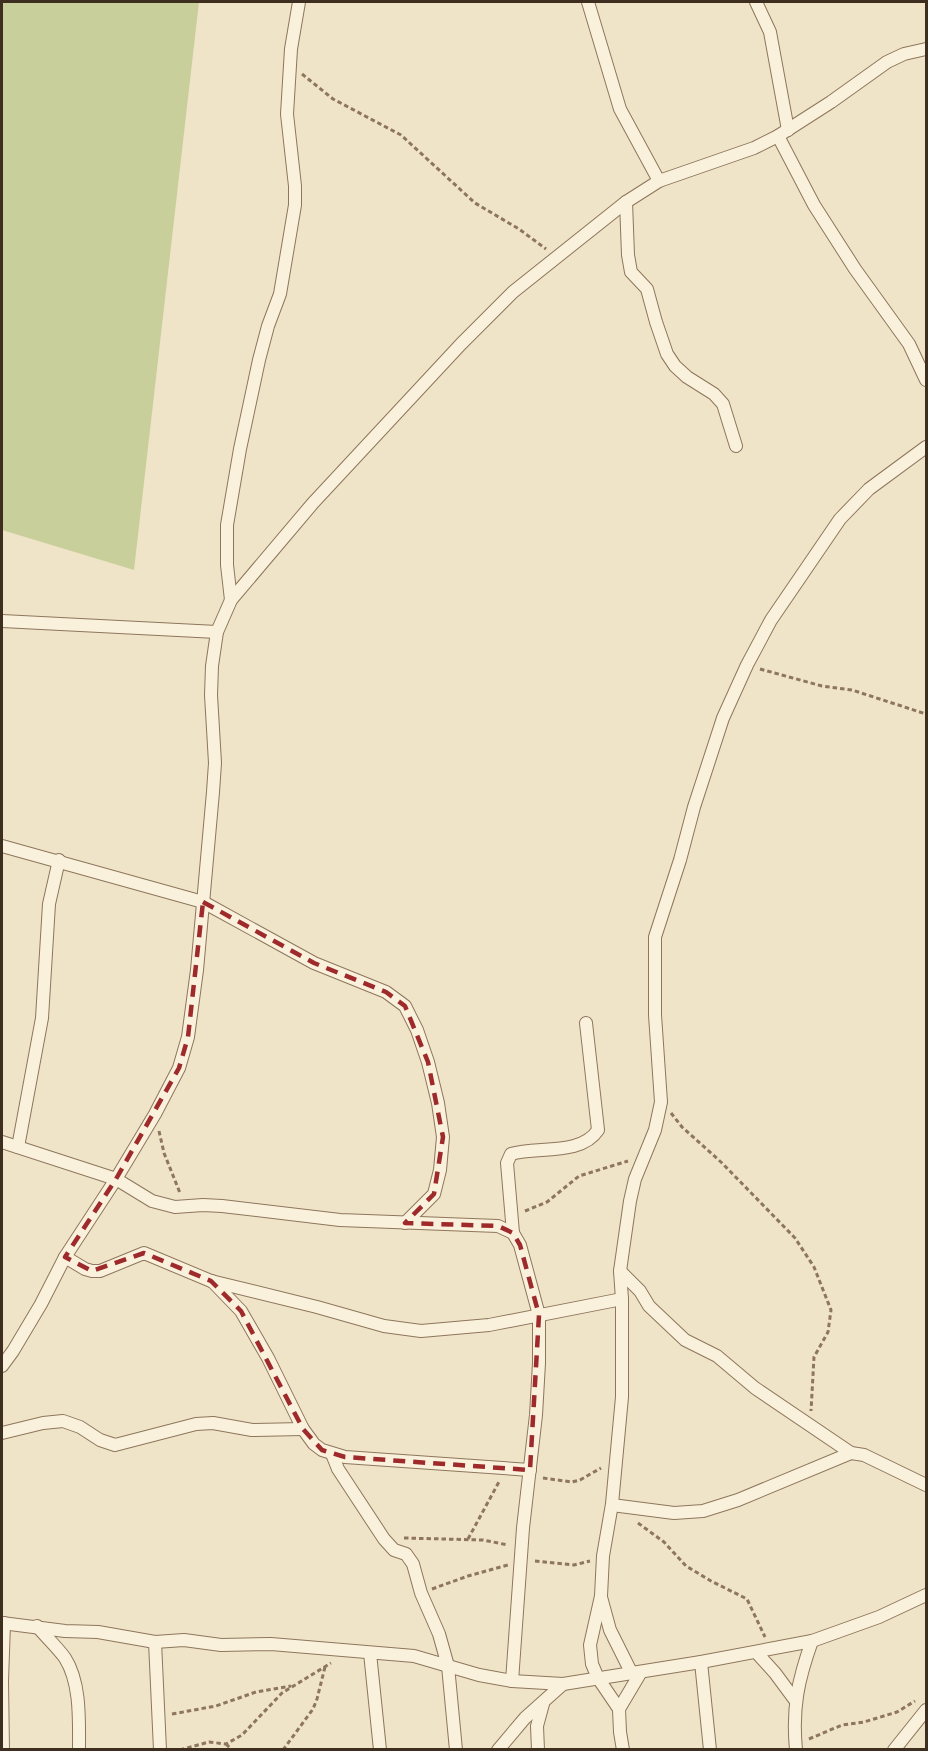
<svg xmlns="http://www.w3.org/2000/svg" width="928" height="1751" font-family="'Times New Roman',serif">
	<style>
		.green { fill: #c9cf9b }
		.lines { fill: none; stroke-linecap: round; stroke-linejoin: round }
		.street-casing { stroke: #8d765c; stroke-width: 14 }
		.path { stroke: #8d765c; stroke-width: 3; stroke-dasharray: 4.5 3; stroke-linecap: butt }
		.street { stroke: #faf1dc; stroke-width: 12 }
		.marked { fill: none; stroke: #9e2a2b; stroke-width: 4.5; stroke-dasharray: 12 8; stroke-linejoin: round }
	</style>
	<rect width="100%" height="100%" fill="#f0e4c8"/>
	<polygon class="green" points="2,2 199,2 134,570 2,530"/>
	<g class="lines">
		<g class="street-casing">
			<g id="street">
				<polyline points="588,2 620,109 659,181"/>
				<polyline points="756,2 770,32 788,130"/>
				<polyline points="778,136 814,205 855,269 909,344 926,380"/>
				<polyline points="626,202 628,255 631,272 647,289 656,322 667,354 675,366 687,377 714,394 723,404 736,446"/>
				<polyline points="231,600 227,565 227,525 240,449 259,360 268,326 280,294 295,205 295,186 287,114 291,49 299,2"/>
				<polyline points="2,621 217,632"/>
				<polyline points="2,846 203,902 314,963 386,992 405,1006 417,1030 428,1062 438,1103 443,1137 440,1170 434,1194 405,1223"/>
				<polyline points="2,1142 116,1179 152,1201 175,1207 203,1205 222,1206 340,1220 498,1226 513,1233 520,1245 539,1315 539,1363 536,1415 523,1528 512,1681"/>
				<polyline points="18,1147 42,1018 49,904 59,860"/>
				<path d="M 513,1233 L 507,1163 L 511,1154 C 537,1146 581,1156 598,1130 L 586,1023"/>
				<polyline points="65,1257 85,1269 92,1271 100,1271 144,1253 211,1281 317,1307 384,1326 421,1331 489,1325 622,1299"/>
				<polyline points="620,1271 640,1291 649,1306 685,1340 717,1356 755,1388 851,1453"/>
				<polyline points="212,1281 241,1311 268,1358 303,1429 314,1444 322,1450 345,1457 530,1470"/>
				<polyline points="2,1366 13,1351 41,1304 65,1257 116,1179 155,1114 179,1068 188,1037 197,970 213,792 215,763 211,695 212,666 217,632 231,600 313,503 461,344 513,292 626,202 659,181 754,148 778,136 831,102 887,62 904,54 926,49"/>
				<polyline points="2,1433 43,1423 63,1421 80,1427 100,1440 115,1445 196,1424 213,1423 252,1430 303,1429"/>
				<polyline points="332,1454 338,1469 384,1539 394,1550 406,1554 413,1564 421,1593 439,1634 448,1666 456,1750"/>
				<polyline points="612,1505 674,1513 703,1511 738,1500 851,1453 864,1455 926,1485"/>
				<polyline points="601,1597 610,1630 632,1674"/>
				<polyline points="2,1623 65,1631 98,1632 155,1642 184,1640 221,1645 271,1644 414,1656 479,1675 512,1681 563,1684 701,1662 812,1641 879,1617 926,1595"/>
				<path d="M 37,1626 C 46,1637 57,1647 65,1658 C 81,1683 79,1721 79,1750"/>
				<polyline points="155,1642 160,1750"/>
				<polyline points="756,1652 775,1673 795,1700"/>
				<polyline points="370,1653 380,1750"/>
				<polyline points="701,1662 710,1750"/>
				<polyline points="619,1709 641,1672"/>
				<polyline points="3,1750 2,1681 4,1623"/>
				<polyline points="498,1750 525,1718 563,1684"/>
				<polyline points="538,1750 537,1726 543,1704"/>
				<polyline points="623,1750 620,1732 619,1709 598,1678 592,1664 590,1645 601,1596 603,1556 612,1504 622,1397 622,1299 620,1271 630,1201 635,1179 655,1130 661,1102 655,1015 655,937 680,860 694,807 723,718 747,665 771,620 840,519 869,489 926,447"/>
				<path d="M 796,1750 C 792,1708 798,1680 812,1641"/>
				<polyline points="894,1750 926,1710"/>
			</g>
		</g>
		<g class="path">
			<polyline points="302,74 333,99 401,135 475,203 519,229 546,249"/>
			<polyline points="760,669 822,686 852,690 926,714"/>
			<polyline points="671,1113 682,1127 722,1163 795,1238 814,1267 831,1310 828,1332 814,1357 811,1411"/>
			<polyline points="159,1131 164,1153 180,1193"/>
			<polyline points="525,1211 547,1202 579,1176 628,1161"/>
			<polyline points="543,1478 572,1482 580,1480 601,1468"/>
			<polyline points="638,1523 664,1542 686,1566 711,1581 747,1599 765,1637"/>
			<polyline points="404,1538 483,1540 508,1545"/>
			<polyline points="468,1539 500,1480"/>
			<polyline points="535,1561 574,1565 590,1561"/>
			<polyline points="432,1589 468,1576 508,1565"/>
			<polyline points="172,1714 216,1706 256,1692 291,1686"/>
			<polyline points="809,1739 842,1725 864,1722 897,1712 915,1701"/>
			<polyline points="226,1744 232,1750"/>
			<polyline points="180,1750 209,1742 226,1744 242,1735 282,1693 331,1663"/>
			<polyline points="283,1750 313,1709 317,1699 325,1667"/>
		</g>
		<use href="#street" class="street"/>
	</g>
	<path class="marked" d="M 203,902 L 314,963 L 386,992 L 405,1006 L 428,1062 L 443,1137 L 434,1194 L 405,1223 L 498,1226 L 513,1233 L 520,1245 L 539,1315 L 530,1470 L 345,1457 L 322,1450 L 303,1429 L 241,1311 L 211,1281 L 144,1253 L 92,1271 L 65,1257 L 116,1179 L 179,1068 L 188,1037 Z"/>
	<rect width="928" height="1751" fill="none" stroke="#3d2e20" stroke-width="6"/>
</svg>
